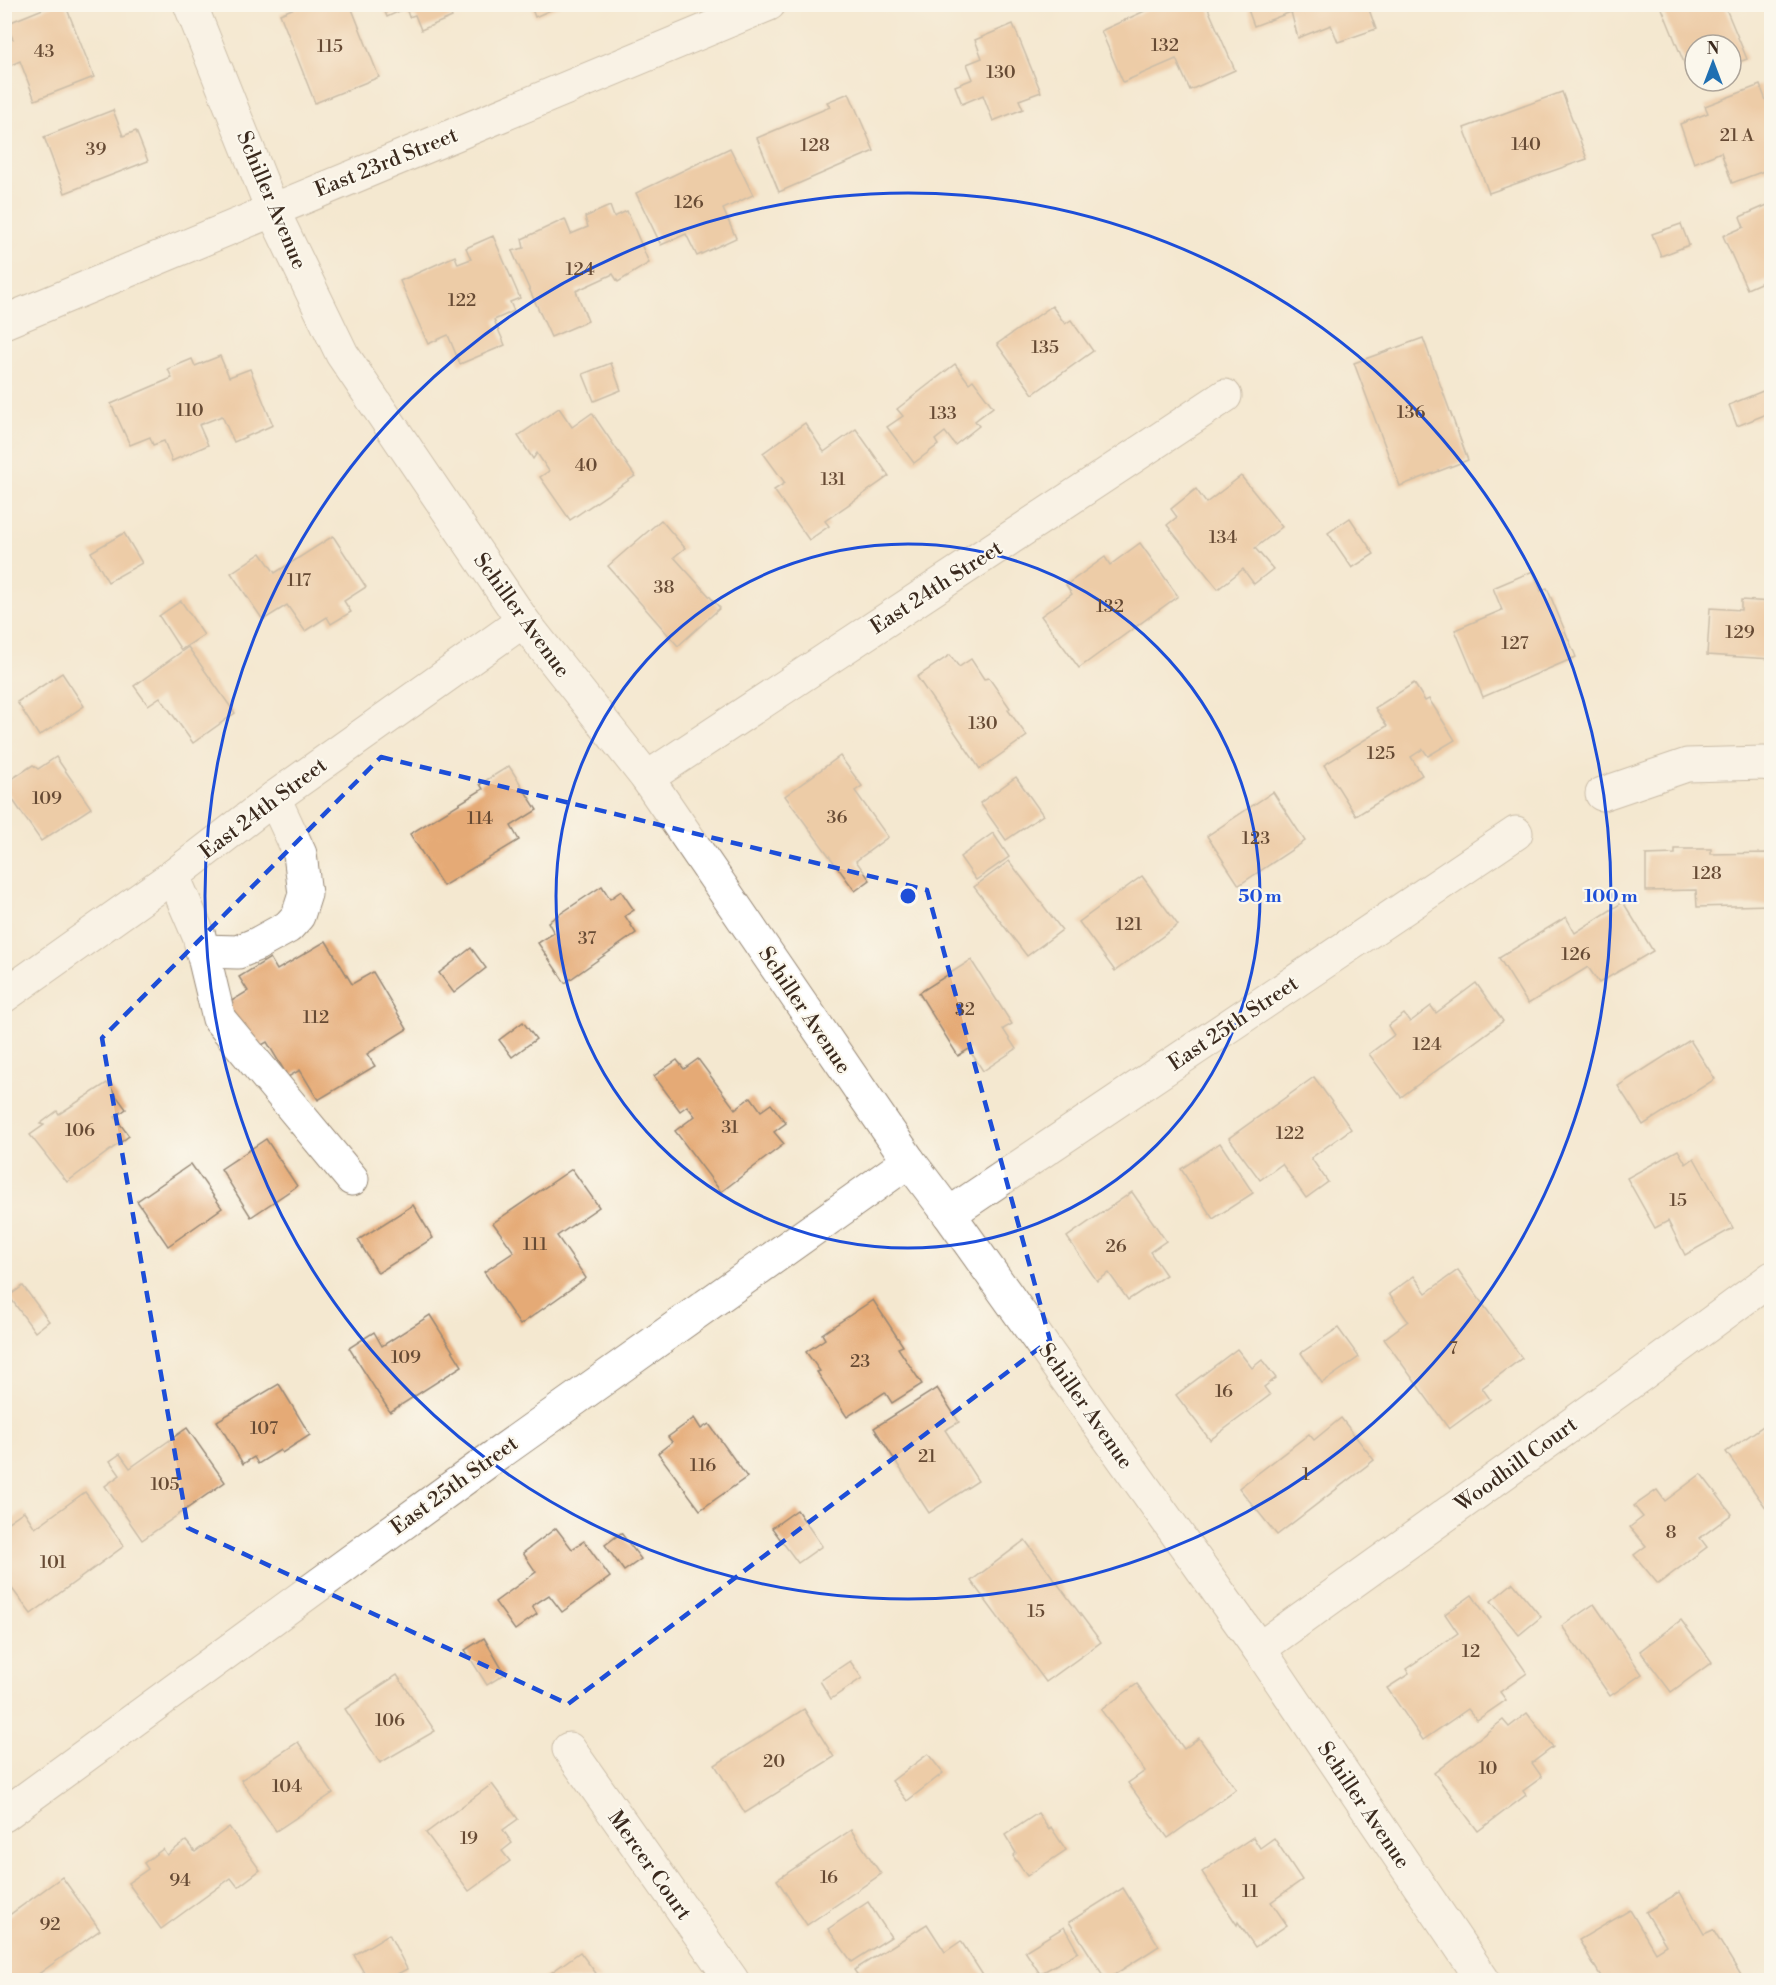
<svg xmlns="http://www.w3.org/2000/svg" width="1776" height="1985" font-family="'Libre Bodoni',serif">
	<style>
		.building { fill: #e5aa76 }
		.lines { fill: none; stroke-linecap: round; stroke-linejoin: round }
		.minor-casing { stroke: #988977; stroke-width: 35 }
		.minor { stroke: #fff; stroke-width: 33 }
		.marked { fill: none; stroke: #1d4ed8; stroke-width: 4.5; stroke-dasharray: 12 8; stroke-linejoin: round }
		.ring { fill: none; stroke: #1d4ed8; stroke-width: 3 }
		.labels { text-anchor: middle; stroke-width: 4.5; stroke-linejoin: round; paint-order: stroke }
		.number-label { font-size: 18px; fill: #664a34 }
		.street-label { font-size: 21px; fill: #3b2a1e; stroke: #fbf7ec }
		.centre { fill: #1d4ed8; stroke: #fbf7ec; stroke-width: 3 }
		.ring-label { font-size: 18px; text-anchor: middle; font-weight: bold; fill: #1d4ed8; stroke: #fbf7ec; stroke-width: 4.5; stroke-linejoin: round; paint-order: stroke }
	</style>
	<rect width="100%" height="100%" fill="#fbf7ec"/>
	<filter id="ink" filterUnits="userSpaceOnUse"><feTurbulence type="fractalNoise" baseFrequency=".0167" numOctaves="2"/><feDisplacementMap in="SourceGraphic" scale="12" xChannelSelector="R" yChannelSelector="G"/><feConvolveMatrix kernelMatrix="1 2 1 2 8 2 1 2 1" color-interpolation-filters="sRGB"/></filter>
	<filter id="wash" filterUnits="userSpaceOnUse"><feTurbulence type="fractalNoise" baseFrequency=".008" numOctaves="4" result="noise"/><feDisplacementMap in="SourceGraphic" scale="24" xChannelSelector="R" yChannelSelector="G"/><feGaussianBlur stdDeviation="1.35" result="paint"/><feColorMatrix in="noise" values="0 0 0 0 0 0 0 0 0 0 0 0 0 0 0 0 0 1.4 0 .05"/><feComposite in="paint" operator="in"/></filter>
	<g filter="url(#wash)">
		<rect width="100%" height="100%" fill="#f4e8d0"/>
		<g id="blocks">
			<g class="building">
				<polygon points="55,4 65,4 94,77 35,100 20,61 7,67 4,60 4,42 13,39 6,24"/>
				<polygon points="304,4 350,4 379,77 315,103 280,14"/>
				<polygon points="382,4 457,4 457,5 448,8 452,17 421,30 415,15 409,17 406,8 387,17"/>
				<polygon points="530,4 564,4 535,17"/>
				<polygon points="1160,4 1206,4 1235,70 1190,90 1176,59 1123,82 1101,31"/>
				<polygon points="1246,4 1367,4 1376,29 1338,42 1331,25 1298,38 1291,12 1254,26"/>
				<polygon points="1666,4 1724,4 1747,59 1731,65 1731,45 1695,45 1695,78 1691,80 1661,6"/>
				<polygon points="1013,24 1041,92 1019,100 1023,109 993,121 983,95 962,104 955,86 973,79 967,64 982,58 975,40"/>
				<polygon points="1760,85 1772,116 1772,168 1732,183 1721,152 1694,163 1680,124 1708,113 1705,106"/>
				<polygon points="1562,92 1587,159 1489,193 1464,128"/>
				<polygon points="849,93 874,151 779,192 757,138 830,107 827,102"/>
				<polygon points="113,110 123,136 136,131 148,161 65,193 44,137"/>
				<polygon points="730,148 753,195 723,209 736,238 697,256 686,234 661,245 636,193"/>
				<polygon points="1772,203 1772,290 1767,280 1747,289 1723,236 1744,227 1740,217"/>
				<polygon points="610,206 614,217 627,211 649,263 618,282 613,274 576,291 588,321 551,337 512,251 524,248 522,239 565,219 571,234 588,227 585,217"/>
				<polygon points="1681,224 1689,245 1661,256 1652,234"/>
				<polygon points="493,236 520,298 510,302 514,311 494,320 505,345 460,364 448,335 428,344 400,281 455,256 458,264 471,259 466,248"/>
				<polygon points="1052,306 1065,324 1071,320 1093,351 1033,394 997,344"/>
				<polygon points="1423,338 1468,460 1400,486 1354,363"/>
				<polygon points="220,356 229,377 250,369 273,425 234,442 222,416 199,425 208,445 172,461 164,441 153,445 150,437 130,445 111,404 172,378 168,369 192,359 195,366"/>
				<polygon points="611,363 621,390 594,401 583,374"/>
				<polygon points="955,364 969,383 973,380 993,407 975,421 979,426 955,445 945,432 935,440 938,445 914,463 887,427 903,416 897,409"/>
				<polygon points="1770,388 1772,412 1737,426 1729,405"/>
				<polygon points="559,408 572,427 592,413 635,476 570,520 540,477 549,471 537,453 533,459 518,436"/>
				<polygon points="805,423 824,452 856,429 889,476 825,521 829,526 809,540 774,490 785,483 763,453"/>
				<polygon points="1241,476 1282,527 1255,548 1273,569 1254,584 1243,569 1218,589 1167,525 1177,517 1171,509 1196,489 1206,503"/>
				<polygon points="1350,518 1374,554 1352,568 1328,533"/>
				<polygon points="661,520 685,548 674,557 720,608 678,646 608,566"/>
				<polygon points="124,533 142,563 108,582 91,552"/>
				<polygon points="333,536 366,587 344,601 351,612 331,624 327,617 305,631 287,605 263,620 231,573 261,553 275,573"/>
				<polygon points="1140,543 1178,596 1079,668 1041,616 1072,594 1066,585 1105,557 1110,565"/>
				<polygon points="1533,571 1541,591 1547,588 1576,657 1483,697 1455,630 1502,610 1493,588"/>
				<polygon points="1741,600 1772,602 1772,659 1707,655 1710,608 1741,610"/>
				<polygon points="181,601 204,635 181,650 159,616"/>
				<polygon points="188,647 235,713 193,743 160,697 148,705 134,686"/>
				<polygon points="950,655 959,667 971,659 984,679 989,678 1010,708 1008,710 1027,736 980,769 917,677"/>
				<polygon points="62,673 84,706 39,736 17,702"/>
				<polygon points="1414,683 1425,701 1429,699 1455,740 1428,756 1423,749 1411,757 1422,775 1356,816 1324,765 1387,726 1375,708"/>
				<polygon points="840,756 862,786 855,791 888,837 856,861 870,880 855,891 785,796"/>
				<polygon points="56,757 91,808 41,841 4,787 4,784 33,765 38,769"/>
				<polygon points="509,766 537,810 511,826 519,840 443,886 410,834 483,789 480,784"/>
				<polygon points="1016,777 1043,815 1006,840 980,803"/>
				<polygon points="1273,792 1305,841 1239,885 1207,836"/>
				<polygon points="993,833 1009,857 976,880 960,857"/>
				<polygon points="1675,849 1711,849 1711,854 1769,853 1770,905 1697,907 1696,890 1646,891 1646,855 1675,854"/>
				<polygon points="1009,861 1062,930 1027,956 974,887"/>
				<polygon points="1142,876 1178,925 1115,971 1079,922"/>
				<polygon points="602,886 610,899 621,891 634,910 625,916 636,933 565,983 538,943 554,933 548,922"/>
				<polygon points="1623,902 1653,951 1599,983 1588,967 1528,1004 1499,958 1566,917 1575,933"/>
				<polygon points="326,941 352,984 373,972 407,1029 367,1054 375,1066 318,1100 300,1070 288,1077 267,1042 251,1051 225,1005 248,991 239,977 270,958 277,970"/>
				<polygon points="471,948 486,968 454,993 439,973"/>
				<polygon points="971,960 1012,1024 1003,1029 1016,1049 983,1071 969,1049 958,1056 919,993"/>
				<polygon points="1476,983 1503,1021 1401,1097 1369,1054 1394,1035 1388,1026 1404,1014 1410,1022 1431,1006 1436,1013"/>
				<polygon points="523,1022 536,1039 512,1057 499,1040"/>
				<polygon points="1690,1040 1715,1079 1643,1125 1618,1086"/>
				<polygon points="698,1059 735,1109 751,1097 761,1111 771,1104 786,1123 774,1132 784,1144 721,1192 675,1131 695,1116 687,1106 680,1111 654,1076 677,1060 684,1069"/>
				<polygon points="1314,1077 1351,1129 1311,1158 1328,1182 1306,1198 1282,1164 1260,1180 1229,1138"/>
				<polygon points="107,1083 126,1109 115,1117 129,1136 67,1182 30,1135 44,1125 40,1124 57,1111 59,1114"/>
				<polygon points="266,1139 297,1186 251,1217 221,1169"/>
				<polygon points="1220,1143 1253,1193 1213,1219 1181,1169"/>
				<polygon points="1678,1150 1686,1164 1694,1158 1733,1228 1685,1255 1668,1221 1655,1228 1627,1178"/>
				<polygon points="191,1164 222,1208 168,1246 137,1201"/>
				<polygon points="572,1169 599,1207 557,1236 586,1278 520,1325 484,1272 514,1252 493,1223"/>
				<polygon points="1132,1192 1166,1241 1150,1252 1166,1275 1128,1300 1109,1273 1097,1281 1067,1237"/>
				<polygon points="413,1205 433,1238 378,1273 358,1240"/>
				<polygon points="1458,1270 1522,1358 1482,1388 1490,1399 1449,1429 1384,1339 1408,1321 1389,1294 1414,1276 1426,1293"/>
				<polygon points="23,1286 49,1321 35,1332 9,1296"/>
				<polygon points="873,1300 903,1346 898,1348 922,1384 892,1403 885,1392 847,1417 817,1372 820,1371 806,1352 825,1339 822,1334"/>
				<polygon points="430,1315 462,1366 390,1412 349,1348 374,1332 382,1346"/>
				<polygon points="1338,1328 1359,1357 1322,1383 1301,1353"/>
				<polygon points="1237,1349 1252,1368 1262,1360 1276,1378 1264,1387 1270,1395 1210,1440 1176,1395"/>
				<polygon points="279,1384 310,1435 282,1453 280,1450 258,1464 254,1457 243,1464 217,1421"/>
				<polygon points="937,1388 959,1422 945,1430 978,1481 929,1513 874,1428"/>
				<polygon points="694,1418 701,1429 709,1424 747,1477 700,1510 658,1453 672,1442 668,1437"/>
				<polygon points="1341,1418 1374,1460 1277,1535 1239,1488 1309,1434 1314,1440"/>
				<polygon points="1772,1420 1772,1510 1769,1512 1726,1452"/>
				<polygon points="187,1428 225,1482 142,1540 105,1486 120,1475 110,1461 120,1454 130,1468"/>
				<polygon points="1701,1474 1732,1514 1700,1538 1707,1547 1658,1584 1634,1555 1646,1546 1630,1527 1643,1517 1634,1506 1657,1490 1665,1501"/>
				<polygon points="85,1492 124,1546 31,1614 4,1578 4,1525 24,1511 35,1528"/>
				<polygon points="797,1510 822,1546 798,1563 772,1528"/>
				<polygon points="556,1528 572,1549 584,1541 610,1577 562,1612 549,1595 532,1606 537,1614 515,1630 495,1602 536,1572 523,1553"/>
				<polygon points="621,1533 641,1559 624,1571 605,1545"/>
				<polygon points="1025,1540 1101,1642 1046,1682 971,1581"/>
				<polygon points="1513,1583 1541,1617 1519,1635 1491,1601"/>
				<polygon points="1472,1595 1527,1673 1500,1692 1506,1700 1477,1720 1468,1709 1423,1740 1387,1688 1409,1674 1406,1669 1458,1633 1445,1614"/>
				<polygon points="1594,1604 1642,1674 1610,1696 1562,1626"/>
				<polygon points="1681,1620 1712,1662 1671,1692 1640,1651"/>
				<polygon points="484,1638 505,1674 487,1685 465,1650"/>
				<polygon points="850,1661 862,1678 831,1699 820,1681"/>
				<polygon points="397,1675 435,1731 380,1763 345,1709"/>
				<polygon points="1137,1684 1184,1749 1199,1738 1236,1789 1168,1838 1128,1783 1145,1771 1101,1710"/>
				<polygon points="804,1709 834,1757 745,1813 715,1765"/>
				<polygon points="1527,1713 1553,1747 1532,1763 1542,1777 1523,1791 1526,1795 1478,1831 1434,1773 1503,1720 1509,1727"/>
				<polygon points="298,1742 333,1793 276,1831 241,1780"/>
				<polygon points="928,1754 943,1773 907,1801 892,1781"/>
				<polygon points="492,1784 518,1819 503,1830 512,1843 502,1851 510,1861 469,1891 426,1833"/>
				<polygon points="1038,1813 1049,1830 1051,1827 1066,1850 1027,1876 1013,1856 1016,1853 1005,1835"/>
				<polygon points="229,1827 260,1870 238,1887 231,1878 161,1929 128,1883 148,1869 144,1863 163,1849 167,1855 186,1841 195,1852"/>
				<polygon points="851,1830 881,1874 807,1925 777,1880"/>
				<polygon points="1253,1837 1260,1848 1274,1838 1302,1880 1271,1902 1287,1925 1255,1947 1238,1922 1237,1925 1202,1872"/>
				<polygon points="62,1877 100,1930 30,1980 11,1980 4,1971 4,1919"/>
				<polygon points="1123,1888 1159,1946 1106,1980 1069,1922"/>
				<polygon points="1680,1892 1704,1934 1713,1930 1744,1980 1603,1980 1579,1940 1630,1910 1655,1952 1666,1945 1646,1912"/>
				<polygon points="868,1902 891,1937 852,1962 828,1929"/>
				<polygon points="927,1924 945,1952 961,1941 986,1980 861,1980 854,1970"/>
				<polygon points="1064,1927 1078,1952 1040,1974 1025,1951"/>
				<polygon points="389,1934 407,1969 386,1980 368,1980 354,1955"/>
				<polygon points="580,1952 601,1980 541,1980"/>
			</g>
		</g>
	</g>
	<g filter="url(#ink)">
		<use href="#blocks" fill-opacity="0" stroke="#988977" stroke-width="1.5"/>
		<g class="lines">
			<g class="minor-casing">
				<g id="minor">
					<polyline points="190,4 272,209 342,354 523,621 647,778 909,1161 949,1214 1259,1649 1483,1980"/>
					<polyline points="4,322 769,4"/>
					<polyline points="647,778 1225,396"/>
					<polyline points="1602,794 1687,765 1764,763 1772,765"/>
					<polyline points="173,876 199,936 219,1019 352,1179"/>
					<polyline points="202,951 238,952 257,944 288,927 298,916 305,894 300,854 274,798"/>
					<polyline points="4,996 173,876 274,798 523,621"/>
					<polyline points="949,1214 1516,833"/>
					<polyline points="1259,1649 1642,1374 1772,1278"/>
					<polyline points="569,1749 732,1980"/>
					<polyline points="4,1815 484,1464 909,1161"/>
				</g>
			</g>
			<use href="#minor" class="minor"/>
		</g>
	</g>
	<path d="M0 0H1776V1985H0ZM 381,757 L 927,890 L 1050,1340 L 568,1704 L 188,1528 L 102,1038 Z" fill="#f4e8d0" fill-opacity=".55" fill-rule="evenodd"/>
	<path class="marked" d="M 381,757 L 927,890 L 1050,1340 L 568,1704 L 188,1528 L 102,1038 Z"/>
	<g class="ring">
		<circle cx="908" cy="896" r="352"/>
		<circle cx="908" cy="896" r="703"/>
	</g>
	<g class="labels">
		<g class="number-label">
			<text x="1165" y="51">132</text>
			<text x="330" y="52">115</text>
			<text x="44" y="57">43</text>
			<text x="1001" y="78">130</text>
			<text x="1737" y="141">21 A</text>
			<text x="1526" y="150">140</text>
			<text x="815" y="151">128</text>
			<text x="96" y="155">39</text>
			<text x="689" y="208">126</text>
			<text x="580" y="275">124</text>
			<text x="462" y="306">122</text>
			<text x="1045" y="353">135</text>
			<text x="190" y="416">110</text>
			<text x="1411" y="418">136</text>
			<text x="943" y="419">133</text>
			<text x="586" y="471">40</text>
			<text x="833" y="485">131</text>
			<text x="1223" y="543">134</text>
			<text x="299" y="586">117</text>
			<text x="664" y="593">38</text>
			<text x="1110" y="612">132</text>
			<text x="1740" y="638">129</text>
			<text x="1515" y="649">127</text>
			<text x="983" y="729">130</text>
			<text x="1381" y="759">125</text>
			<text x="47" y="804">109</text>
			<text x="837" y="823">36</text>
			<text x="480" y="824">114</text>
			<text x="1256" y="844">123</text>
			<text x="1707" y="879">128</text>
			<text x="1129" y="930">121</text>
			<text x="587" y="944">37</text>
			<text x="1576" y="960">126</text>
			<text x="965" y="1015">32</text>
			<text x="316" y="1023">112</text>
			<text x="1427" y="1050">124</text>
			<text x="730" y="1133">31</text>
			<text x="80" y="1136">106</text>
			<text x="1290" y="1139">122</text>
			<text x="1678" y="1206">15</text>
			<text x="535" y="1250">111</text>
			<text x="1116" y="1252">26</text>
			<text x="1453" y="1354">7</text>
			<text x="406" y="1363">109</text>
			<text x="860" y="1367">23</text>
			<text x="1224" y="1397">16</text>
			<text x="264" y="1434">107</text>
			<text x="927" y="1462">21</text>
			<text x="703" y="1471">116</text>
			<text x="1306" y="1480">1</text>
			<text x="165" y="1490">105</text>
			<text x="1671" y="1538">8</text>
			<text x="53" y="1568">101</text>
			<text x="1036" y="1617">15</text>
			<text x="1471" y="1657">12</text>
			<text x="390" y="1726">106</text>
			<text x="774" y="1767">20</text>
			<text x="1488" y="1774">10</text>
			<text x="287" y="1792">104</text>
			<text x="469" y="1844">19</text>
			<text x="829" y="1883">16</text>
			<text x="180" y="1886">94</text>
			<text x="1250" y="1897">11</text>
			<text x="50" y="1930">92</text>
		</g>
		<g class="street-label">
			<text transform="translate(386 162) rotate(-22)" y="7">East 23rd Street</text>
			<text transform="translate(272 200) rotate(67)" y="7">Schiller Avenue</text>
			<text transform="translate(936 587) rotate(-33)" y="7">East 24th Street</text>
			<text transform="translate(522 615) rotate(54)" y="7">Schiller Avenue</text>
			<text transform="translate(263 808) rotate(-37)" y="7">East 24th Street</text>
			<text transform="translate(805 1010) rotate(56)" y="7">Schiller Avenue</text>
			<text transform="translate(1233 1023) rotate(-34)" y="7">East 25th Street</text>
			<text transform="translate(1086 1406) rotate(55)" y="7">Schiller Avenue</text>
			<text transform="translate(1516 1464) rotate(-36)" y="7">Woodhill Court</text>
			<text transform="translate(454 1485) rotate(-36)" y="7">East 25th Street</text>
			<text transform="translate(1364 1805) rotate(56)" y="7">Schiller Avenue</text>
			<text transform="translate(650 1865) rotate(55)" y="7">Mercer Court</text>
		</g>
	</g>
	<circle cx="908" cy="896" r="9" class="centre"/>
	<g class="ring-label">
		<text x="1260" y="902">50 m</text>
		<text x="1611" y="902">100 m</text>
	</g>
	<rect width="1776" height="1985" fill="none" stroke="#fbf7ec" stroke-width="24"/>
	<g transform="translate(1713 63)"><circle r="28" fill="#fbf7ec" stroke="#aea59a" stroke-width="1.5"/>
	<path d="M0-4.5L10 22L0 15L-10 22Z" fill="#1f6fb2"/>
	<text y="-9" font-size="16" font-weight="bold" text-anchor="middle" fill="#3b2a1e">N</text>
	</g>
</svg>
